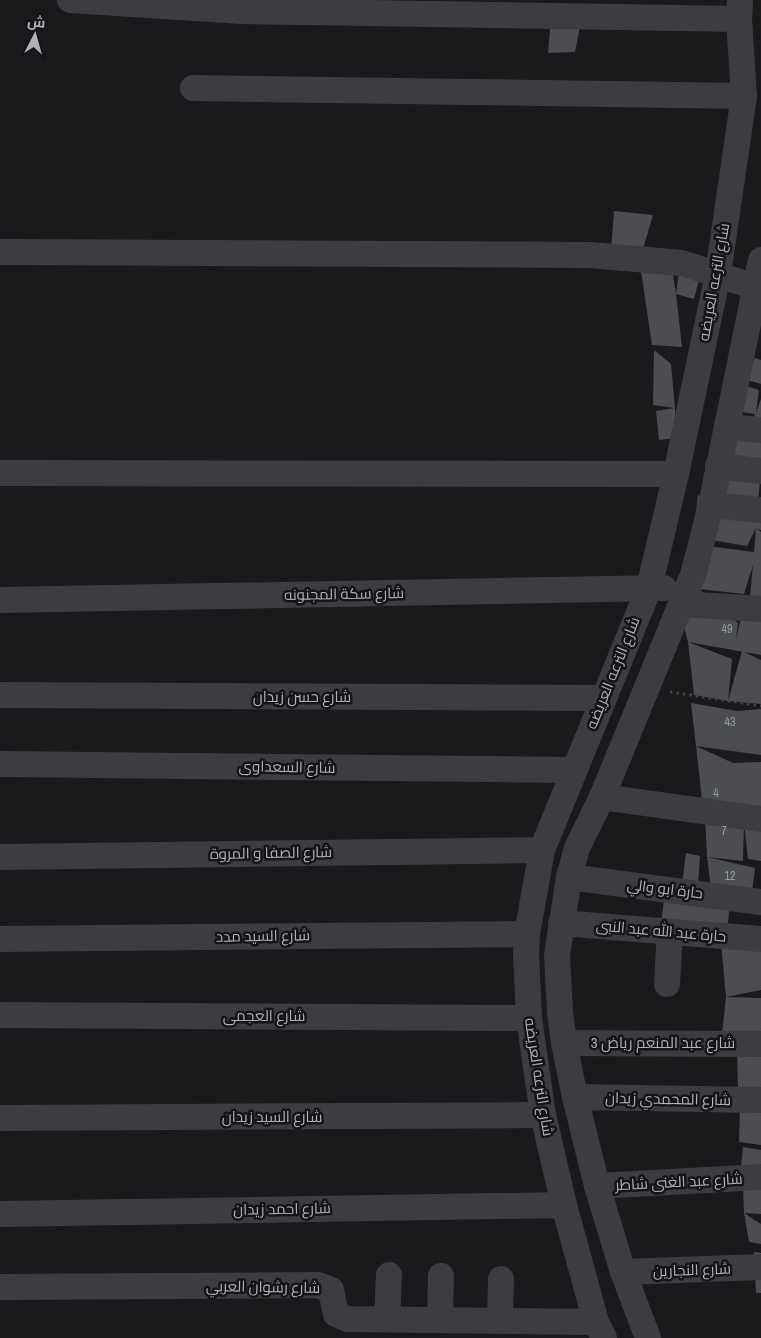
<svg xmlns="http://www.w3.org/2000/svg" width="761" height="1338" font-family="'Archivo Narrow',Cairo,sans-serif">
	<style>
		.building { fill: #4c4d51 }
		.lines { fill: none; stroke-linecap: round; stroke-linejoin: round }
		.path { stroke: #424447; stroke-width: 3; stroke-dasharray: 2.5 4; stroke-linecap: butt }
		.minor { stroke: #3b3d40; stroke-width: 26 }
		.labels { text-anchor: middle; stroke-width: 5; stroke-linejoin: round; paint-order: stroke }
		.number-label { font-size: 12px; fill: #969aa0 }
		.street-label { font-size: 15px; fill: #aeb3ba; stroke: #151517 }
	</style>
	<rect width="100%" height="100%" fill="#1a1a1c"/>
	<g class="building">
		<polygon points="551,19 581,21 575,52 548,53"/>
		<polygon points="614,211 653,215 640,259 611,251"/>
		<polygon points="680,263 699,280 694,299 676,294 682,347 652,345 641,271 673,275 676,294"/>
		<polygon points="654,350 671,364 675,408 676,438 659,440 656,411 675,408 653,405"/>
		<polygon points="755,358 761,360 761,384 743,379"/>
		<polygon points="732,382 759,390 756,413 761,399 761,427 749,429 755,414 728,410"/>
		<polygon points="731,432 761,434 761,462 726,460"/>
		<polygon points="726,474 760,481 758,501 722,498"/>
		<polygon points="698,495 759,523 761,518 761,530 756,528 761,532 761,597 750,597 753,565 744,594 699,589 738,623 736,640 743,608 761,613 761,655 688,642 732,659 728,701 694,695 688,642 683,623 692,544 754,552 756,528 747,546 693,537"/>
		<polygon points="742,651 761,660 761,704 728,701"/>
		<polygon points="691,703 737,711 761,709 761,755 696,746 733,763 761,762 761,807 702,800 696,746"/>
		<polygon points="705,817 744,823 743,861 707,857 755,868 752,893 711,889 707,857"/>
		<polygon points="744,823 761,826 761,861 748,859"/>
		<polygon points="686,853 700,856 698,886 682,884"/>
		<polygon points="665,891 730,903 727,931 661,924"/>
		<polygon points="721,943 761,948 761,990 726,997 761,998 761,1035 722,1034 726,997"/>
		<polygon points="761,1047 761,1089 738,1088 737,1049"/>
		<polygon points="740,1106 761,1109 761,1145 739,1142"/>
		<polygon points="743,1147 761,1150 761,1166 741,1166"/>
		<polygon points="743,1185 761,1186 761,1214 744,1213 761,1224 761,1244 749,1242 744,1213"/>
		<polygon points="754,1252 761,1253 761,1293 756,1293"/>
	</g>
	<g class="lines">
		<polyline class="path" points="670,692 761,706"/>
		<g class="minor">
			<polyline points="70,0 241,11 739,19"/>
			<polyline points="193,88 744,96"/>
			<polyline points="0,252 590,255 682,263 755,287 761,287"/>
			<polyline points="727,427 761,430"/>
			<polyline points="718,466 761,471"/>
			<polyline points="0,473 676,474"/>
			<polyline points="711,505 761,510"/>
			<polyline points="0,600 664,588"/>
			<polyline points="682,604 761,609"/>
			<polyline points="0,695 603,698"/>
			<polyline points="0,764 574,770"/>
			<polyline points="602,797 761,819"/>
			<polyline points="0,857 542,850"/>
			<polyline points="569,877 761,902"/>
			<polyline points="561,923 761,939"/>
			<polyline points="0,939 527,934"/>
			<polyline points="667,984 670,932"/>
			<polyline points="0,1015 529,1018"/>
			<polyline points="564,1043 761,1044"/>
			<polyline points="575,1097 761,1100"/>
			<polyline points="0,1118 543,1115"/>
			<polyline points="597,1186 761,1177"/>
			<polyline points="0,1214 564,1205"/>
			<polyline points="623,1272 761,1267"/>
			<polyline points="0,1287 318,1285 331,1290 336,1314 347,1319 596,1322"/>
			<polyline points="387,1319 389,1275"/>
			<polyline points="440,1320 441,1276"/>
			<polyline points="500,1320 501,1279"/>
			<polyline points="604,1338 596,1322 564,1205 543,1115 529,1018 526,954 527,934 542,850 649,588 676,474 718,274 744,96 739,19 740,0"/>
			<polyline points="648,1338 623,1272 597,1186 575,1097 564,1043 560,1012 557,955 569,877 577,848 602,797 693,575 711,505 761,260"/>
		</g>
	</g>
	<g class="labels">
		<g class="number-label">
			<text x="727" y="633">49</text>
			<text x="730" y="726">43</text>
			<text x="716" y="797">4</text>
			<text x="724" y="835">7</text>
			<text x="730" y="880">12</text>
		</g>
		<g class="street-label">
			<text transform="translate(714 282) rotate(-80)" y="5">شارع الترعه العريضه</text>
			<text transform="translate(344 594) rotate(-1)" y="5">شارع سكة المجنونه</text>
			<text transform="translate(613 673) rotate(-68)" y="5">شارع الترعه العريضه</text>
			<text x="302" y="702">شارع حسن زيدان</text>
			<text transform="translate(287 767) rotate(1)" y="5">شارع السعداوى</text>
			<text transform="translate(271 853) rotate(-1)" y="5">شارع الصفا و المروة</text>
			<text transform="translate(665 889) rotate(7)" y="5">حارة ابو والي</text>
			<text transform="translate(661 931) rotate(5)" y="5">حارة عبد الله عبد النبى</text>
			<text transform="translate(263 936) rotate(-1)" y="5">شارع السيد مدد</text>
			<text x="264" y="1021">شارع العجمى</text>
			<text x="663" y="1048">شارع عبد المنعم رياض 3</text>
			<text transform="translate(539 1077) rotate(81)" y="5">شارع الترعه العريضه</text>
			<text transform="translate(668 1099) rotate(1)" y="5">شارع المحمدي زيدان</text>
			<text x="272" y="1122">شارع السيد زيدان</text>
			<text transform="translate(679 1182) rotate(-3)" y="5">شارع عبد الغنى شاطر</text>
			<text transform="translate(282 1209) rotate(-1)" y="5">شارع احمد زيدان</text>
			<text transform="translate(692 1270) rotate(-2)" y="5">شارع النجارين</text>
			<text transform="translate(263 1287) rotate(1)" y="5">شارع رشوان العربي</text>
		</g>
	</g>
	<g transform="translate(35 35) rotate(6)" stroke="#151517" stroke-width="4" paint-order="stroke">
	<path d="M0-4L9 19L0 12L-9 19Z" fill="#aeb3ba"/>
	<text y="-8" font-size="14" font-weight="bold" text-anchor="middle" fill="#aeb3ba">ش</text>
	</g>
</svg>
